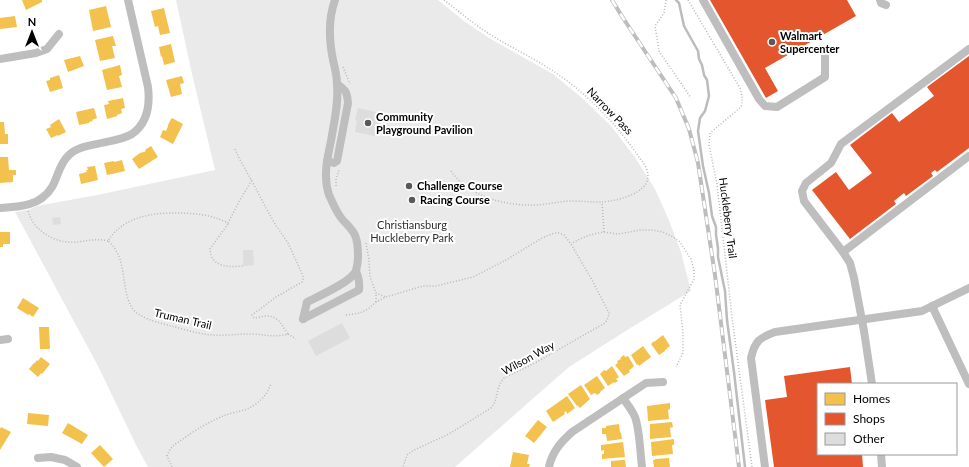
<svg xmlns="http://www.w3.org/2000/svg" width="969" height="467" font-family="Lato,sans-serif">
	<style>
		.green { fill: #eaeaea }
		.homes { fill: #f2c14e }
		.shops { fill: #e4572e }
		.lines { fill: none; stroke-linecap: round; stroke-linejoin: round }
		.stream { stroke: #bcbcbc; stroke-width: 2.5 }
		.building { fill: #ddd }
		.path { stroke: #b8b8b8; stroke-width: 1.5; stroke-dasharray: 1 2; stroke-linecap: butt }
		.minor { stroke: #bebebe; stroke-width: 8 }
		.rail-casing { stroke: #bdbdbd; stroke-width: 4 }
		.rail { stroke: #fff; stroke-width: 2.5; stroke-dasharray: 8; stroke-linecap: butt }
		.poi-dot { fill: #595959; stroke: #fff; stroke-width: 1.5 }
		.labels { text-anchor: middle; stroke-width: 4; stroke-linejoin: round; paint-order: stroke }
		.poi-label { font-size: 11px; font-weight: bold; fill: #000; stroke: #fff; text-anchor: start }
		.street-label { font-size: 11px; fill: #000; stroke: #fff }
		.park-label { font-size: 11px; fill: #303030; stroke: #fff }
	</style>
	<rect width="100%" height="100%" fill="#fff"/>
	<polygon class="green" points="176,0 438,0 464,21 489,38 553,74 582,98 611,126 634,156 655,189 668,218 681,252 691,291 632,327 569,367 455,467 148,467 137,447 98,366 15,212 28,210 37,206 97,195 215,170 192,74"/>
	<g class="homes">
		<polygon points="22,0 42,0 42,2 26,10"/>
		<polygon points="106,6 111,27 93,31 89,10"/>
		<polygon points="164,8 170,33 160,35 158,26 155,27 151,11"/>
		<polygon points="15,16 17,27 0,29 0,18"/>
		<polygon points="113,36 116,46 112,46 115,58 100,61 95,40"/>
		<polygon points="171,44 175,62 164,65 162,56 161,57 159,47"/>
		<polygon points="80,56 84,66 68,72 64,60"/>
		<polygon points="120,65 122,75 119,76 122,87 107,90 102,70"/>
		<polygon points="59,75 63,88 50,92 46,81 50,80 50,78"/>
		<polygon points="182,76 184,83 180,84 182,94 171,97 166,80"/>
		<polygon points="123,98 125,108 121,109 122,113 117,115 117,116 107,119 104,105 109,104 108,101"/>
		<polygon points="94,108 97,118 92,120 93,121 89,122 89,123 79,125 76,112"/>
		<polygon points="172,118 183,124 173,144 160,137 163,130 166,131 168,126 168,125 171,119"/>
		<polygon points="59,119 66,132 58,136 58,135 51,138 46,129 51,127 50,125"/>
		<polygon points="0,122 4,122 5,134 8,134 8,144 0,144"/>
		<polygon points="151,146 158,157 139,169 132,159 140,153 144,152 146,151 145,150"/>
		<polygon points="0,157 8,157 9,170 16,170 16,175 13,175 13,182 0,183"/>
		<polygon points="122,160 125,171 107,175 104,163 114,161 114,162"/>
		<polygon points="95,166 98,180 81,184 79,174 87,172 86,170 88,170 87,167"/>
		<polygon points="0,232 10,232 10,244 3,244 3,247 0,247"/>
		<polygon points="23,298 39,308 33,317 29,314 28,315 25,313 17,308"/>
		<polygon points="39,327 49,327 50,349 40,349"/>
		<polygon points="663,335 670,346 667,348 667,349 665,350 665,351 659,355 651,344 654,341 654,342"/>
		<polygon points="643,346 651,357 639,366 638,364 637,365 631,355"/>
		<polygon points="624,355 625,357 628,356 634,366 631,369 629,370 630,372 624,376 615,365 618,363 617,361 621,359 620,358"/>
		<polygon points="41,357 50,364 42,374 41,373 38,377 29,369 34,363 35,363 37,360 38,361"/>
		<polygon points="612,366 619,377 616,379 618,381 615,383 614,382 608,386 600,374 604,370 606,371"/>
		<polygon points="597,376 605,388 600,392 600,393 597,395 595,393 591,395 584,385"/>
		<polygon points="581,385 590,399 580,408 577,405 577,406 568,394"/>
		<polygon points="567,396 575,408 567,414 566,411 564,413 565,414 553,422 546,411"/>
		<polygon points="670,403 670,409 668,410 669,419 648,421 647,406"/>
		<polygon points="28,413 49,415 48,426 27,424"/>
		<polygon points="538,420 547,427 534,443 525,436"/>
		<polygon points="672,422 673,427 670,428 671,437 650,439 650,424"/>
		<polygon points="68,423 88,435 82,444 62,433"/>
		<polygon points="619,424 620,433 621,432 622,439 607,441 606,434 602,434 602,428 606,428 606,426"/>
		<polygon points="1,427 11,432 0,450 0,429"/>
		<polygon points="674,439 674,445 672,445 673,454 652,456 651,442"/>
		<polygon points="623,442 625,457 602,459 602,454 604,454 604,450 601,451 601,445"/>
		<polygon points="100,445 113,459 104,467 91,453"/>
		<polygon points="513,452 529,455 527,464 530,464 529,467 510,467"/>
		<polygon points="669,458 670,467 654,467 653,460 655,460 655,459"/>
		<polygon points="623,460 625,460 626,467 611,467 611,461"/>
	</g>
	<g class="shops">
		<polygon points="710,0 847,0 856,16 765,68 778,91 766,98"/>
		<polygon points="969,56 969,148 937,172 935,170 931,173 933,176 906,196 904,193 894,201 896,204 850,239 812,190 836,172 849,190 872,173 850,145 892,113 899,122 934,96 927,87"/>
		<polygon points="850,367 852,384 818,384 818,454 862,454 863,467 774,467 765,400 787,397 784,376"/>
	</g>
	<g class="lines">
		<polyline class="stream" points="676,0 679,3 684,26 698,51 699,59 702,65 704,75 707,80 709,96 705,111 700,118 698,131 703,166 709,193 712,216 716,227 716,235 718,248 718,257 725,291 727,320 734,372 745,467"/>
	</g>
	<g class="building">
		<polygon points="358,108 381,113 379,125 377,125 375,136 355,132 357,121 355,120"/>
		<polygon points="60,217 61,224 53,225 52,218"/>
		<polygon points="243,250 253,250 254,265 243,266"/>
		<polygon points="342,323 350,338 316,356 308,341"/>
	</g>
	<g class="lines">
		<g class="path">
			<path d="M 444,0 C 461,13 477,27 496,38 C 516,50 537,60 556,73 C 589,95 617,125 639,157 C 643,162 648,168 648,176 C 648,194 616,201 602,202 L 604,232 C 592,234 582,237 571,244"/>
			<polyline points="666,0 664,13 655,26 659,51 691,98"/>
			<path d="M 688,0 L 740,88 C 742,95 743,100 741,107 L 710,133 L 709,145 L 717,184 L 732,317 L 752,467"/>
			<polyline points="343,67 350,84"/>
			<path d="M 235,149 L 239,158 L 254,185 L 266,208 L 275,224 L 288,243 L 303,276 L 303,279 L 302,282 L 276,297 L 252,315 L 254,318 C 258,318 262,316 267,316 C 279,316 282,326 288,334 C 275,338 263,334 249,334 C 237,334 224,336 212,335 C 198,334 184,329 171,326 C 161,323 150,321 142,316 C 137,314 133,310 131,306 C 120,285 128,258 108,241 C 122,218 149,213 174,213 C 193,213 210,214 228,223 L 241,198 L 252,180"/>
			<path d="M 451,171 C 468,196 505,206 534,205 C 545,205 556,202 568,201 C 579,201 590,202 602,202"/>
			<polyline points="336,186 336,179 339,170"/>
			<path d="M 28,211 C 34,232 56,244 77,242 C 87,241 97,238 108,241"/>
			<path d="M 228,224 L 210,249 C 211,268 229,267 243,266"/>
			<polyline points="604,232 618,234 641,230 652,230 663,232 673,237 680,242 691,259 694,270 694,279 680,305 683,333 683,353 676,367"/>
			<polyline points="366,243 369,260 370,277 376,293 386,297"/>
			<polyline points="376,302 376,294"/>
			<path d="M 346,315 L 360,313 L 368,309 L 376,302 L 386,297 L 423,286 L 436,286 L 473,277 L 506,260 L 542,238 L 554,233 L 559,233 L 564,235 L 571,244 L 592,280 L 609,313 L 608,318 L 605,323 L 535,363 L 504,378 C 495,388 499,399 491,408 L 449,434 L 414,450 L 407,455 L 403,467"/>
			<polyline points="288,334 296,339"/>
			<path d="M 172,467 L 167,456 C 170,447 175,444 183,439 C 195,430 209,422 223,416 C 230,413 239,412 247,409 C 258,404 268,395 271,383"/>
		</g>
		<g class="minor">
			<polyline points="703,0 759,99 765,106 777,107 825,77 825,55"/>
			<polyline points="880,0 881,3 886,5"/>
			<polyline points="0,59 36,53 47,49 59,34"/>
			<path d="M 327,161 L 334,163 L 337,161 L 348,103 C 347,92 346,90 337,84"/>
			<path d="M 0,208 C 19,207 41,206 52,187 C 58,177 59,164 69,155 C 76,148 87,146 97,144 C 108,141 122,140 132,134 C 148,123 150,104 148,87 L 128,0"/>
			<polyline points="843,252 804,201 802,191 806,183 831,163 841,144 969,49"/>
			<polyline points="932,306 969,384"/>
			<path d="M 303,319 L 307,302 C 319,296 351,282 356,271 C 357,267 358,261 358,257 C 358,250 358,244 356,238 C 354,230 347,225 342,219 C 336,212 333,203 329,195 C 323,177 327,159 331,141 C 334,122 339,103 337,84 C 337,76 335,68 333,60 C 329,40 328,19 335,0"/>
			<path d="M 303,319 L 359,290 C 360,283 359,278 356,271"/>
			<polyline points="0,340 8,339"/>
			<polyline points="872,384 864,331 854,278 850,263 843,252 969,156"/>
			<path d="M 623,398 C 627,404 632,410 635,417 C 640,431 640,452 642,467"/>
			<polyline points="881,454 882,467"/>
			<polyline points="38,458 51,457 65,460 77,467"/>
			<path d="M 549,467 C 552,452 561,442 572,432 L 646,383 L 663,382"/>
			<path d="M 765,467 L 751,358 C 755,341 759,338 775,332 L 922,311 L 969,288"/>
		</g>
		<g class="rail-casing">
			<polyline id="rail" points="612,0 623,18 676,98 689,129 698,163 715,275 739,467"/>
		</g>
		<use href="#rail" class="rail"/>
	</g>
	<g class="poi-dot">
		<circle cx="772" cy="42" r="4"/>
		<circle cx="368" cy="123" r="4"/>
		<circle cx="409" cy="186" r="4"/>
		<circle cx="412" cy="200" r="4"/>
	</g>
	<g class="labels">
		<g class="poi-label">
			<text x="780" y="40">Walmart<tspan x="780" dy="13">Supercenter</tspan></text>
			<text x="376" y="121">Community<tspan x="376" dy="13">Playground Pavilion</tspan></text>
			<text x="417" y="190">Challenge Course</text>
			<text x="420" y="204">Racing Course</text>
		</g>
		<g class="street-label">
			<text transform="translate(610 111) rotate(46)" y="4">Narrow Pass</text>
			<text transform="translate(728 218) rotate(83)" y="4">Huckleberry Trail</text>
			<text transform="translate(183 319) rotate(13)" y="4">Truman Trail</text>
			<text transform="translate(528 358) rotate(-29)" y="4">Wilson Way</text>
		</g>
		<g class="park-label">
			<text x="412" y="229">Christiansburg<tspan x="412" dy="13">Huckleberry Park</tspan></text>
		</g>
	</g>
	<rect x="817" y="383" width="140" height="72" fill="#ffffff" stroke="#999999"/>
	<rect x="825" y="393" width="20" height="12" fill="#f2c14e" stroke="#999999"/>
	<text x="853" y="403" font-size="12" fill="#000000">Homes</text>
	<rect x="825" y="413" width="20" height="12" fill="#e4572e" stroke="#999999"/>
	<text x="853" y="423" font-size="12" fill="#000000">Shops</text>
	<rect x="825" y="433" width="20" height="12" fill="#dddddd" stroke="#999999"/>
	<text x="853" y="443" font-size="12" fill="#000000">Other</text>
	<g transform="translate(32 32)" stroke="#ffffff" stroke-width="3" paint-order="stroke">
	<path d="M0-3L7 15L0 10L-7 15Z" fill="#000000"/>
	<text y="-6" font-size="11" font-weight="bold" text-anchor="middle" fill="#000000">N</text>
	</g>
</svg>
